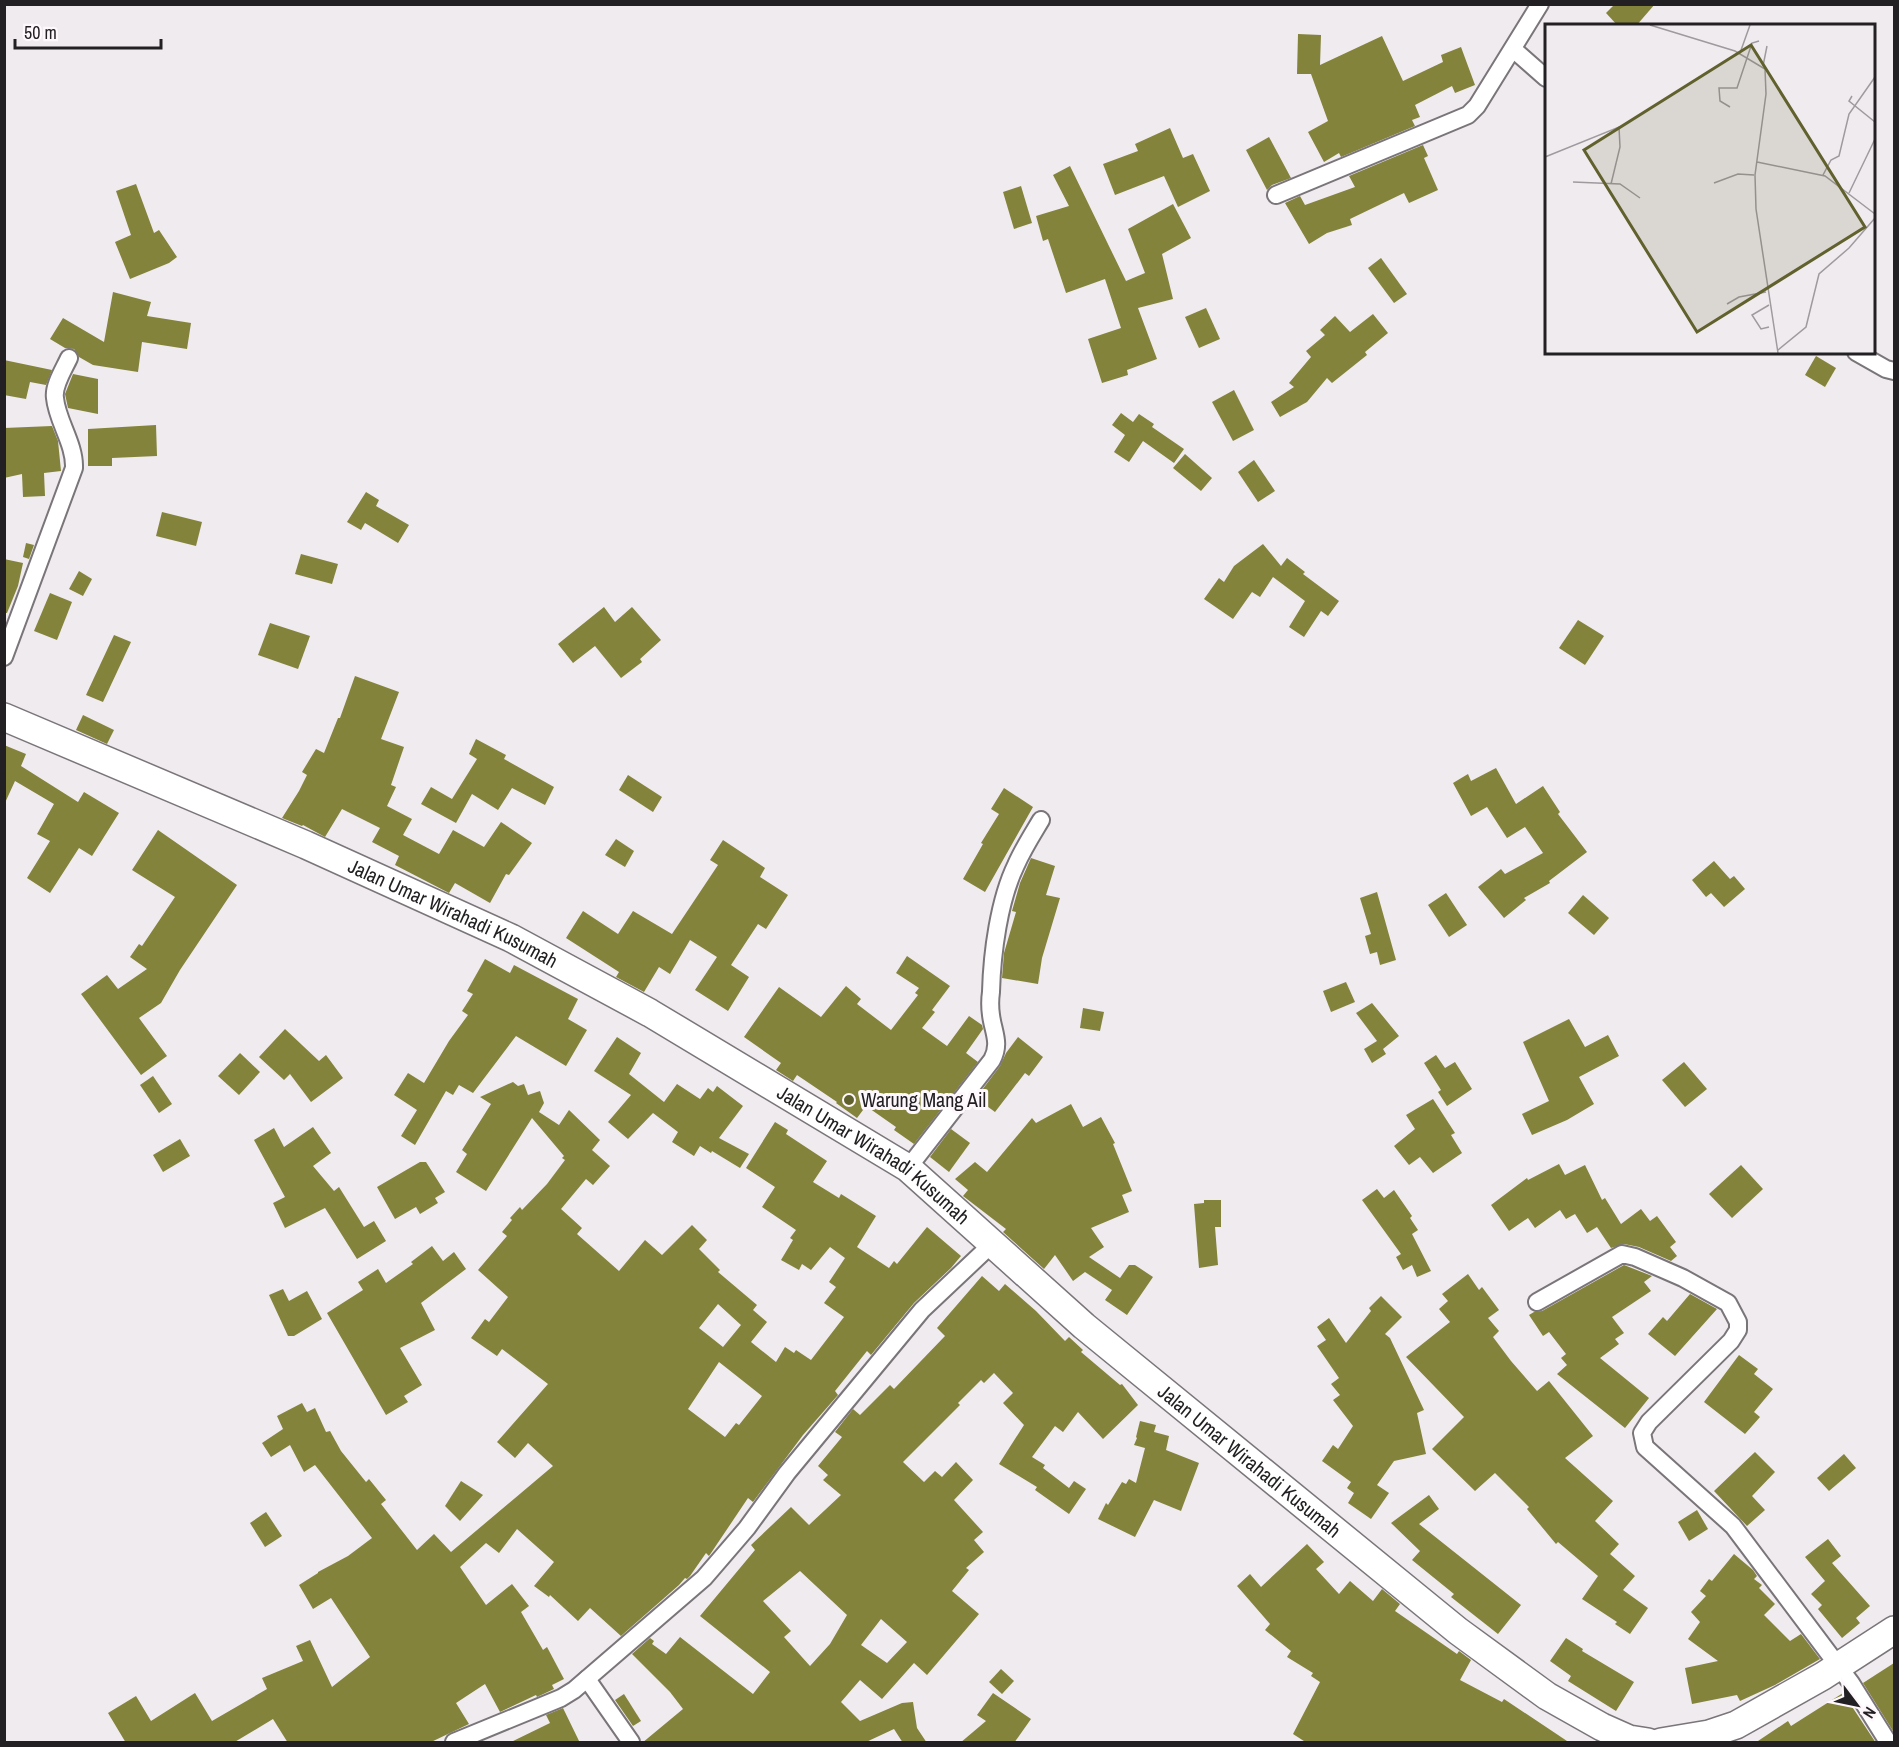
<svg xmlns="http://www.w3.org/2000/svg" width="1899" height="1747" font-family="'Archivo Narrow',sans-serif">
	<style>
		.building { fill: #83833b; fill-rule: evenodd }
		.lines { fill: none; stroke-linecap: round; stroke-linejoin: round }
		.minor-casing { stroke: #7a7579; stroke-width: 20 }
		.primary-casing { stroke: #7a7579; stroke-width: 30 }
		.minor { stroke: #fff; stroke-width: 16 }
		.primary { stroke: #fff; stroke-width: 27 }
		.poi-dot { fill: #61612e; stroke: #fef8fd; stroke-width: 2 }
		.labels { text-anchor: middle; stroke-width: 6; stroke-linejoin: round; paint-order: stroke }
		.street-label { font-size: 20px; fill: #222022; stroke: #fef8fd }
		.poi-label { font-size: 20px; fill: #222022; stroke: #fef8fd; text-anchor: start }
		.inset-road { fill: none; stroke: #9e9a9d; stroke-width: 1.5 }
		.view { fill: #61612e; fill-opacity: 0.15; stroke: #61612e; stroke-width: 3 }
		.inset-edge { fill: none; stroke: #222022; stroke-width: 3 }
	</style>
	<rect width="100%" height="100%" fill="#f0ebef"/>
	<g class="building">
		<polygon points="1615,4 1655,4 1636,26 1618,26 1606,13"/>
		<polygon points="1298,34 1321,35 1320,65 1382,36 1403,81 1443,62 1441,55 1461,47 1475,85 1455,93 1452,86 1415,105 1420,117 1412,120 1415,126 1341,157 1339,153 1324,162 1308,132 1328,121 1311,74 1297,74"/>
		<polygon points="1170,128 1183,158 1193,154 1210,191 1178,207 1164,176 1115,195 1103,164 1138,151 1135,144"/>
		<polygon points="1269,137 1291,178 1272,185 1267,190 1246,150"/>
		<polygon points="1423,145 1428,156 1424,158 1438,190 1409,203 1404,193 1350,219 1352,225 1327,233 1309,244 1285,203 1300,196 1305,205 1355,187 1349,176"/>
		<polygon points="1070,166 1126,281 1145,273 1128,229 1173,204 1191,238 1162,254 1173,299 1138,308 1157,359 1127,370 1128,375 1102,383 1088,339 1121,328 1105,279 1066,293 1048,239 1043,241 1036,216 1069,206 1053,175"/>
		<polygon points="136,184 154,233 159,230 177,257 169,263 130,279 115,242 131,235 116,191"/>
		<polygon points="1021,186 1032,223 1014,229 1003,192"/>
		<polygon points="1381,258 1407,294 1394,303 1368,268"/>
		<polygon points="113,292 151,302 147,316 191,323 187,349 142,342 138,372 93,365 79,357 74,349 65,348 50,339 63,318 104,342"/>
		<polygon points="1206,308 1220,339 1199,348 1185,317"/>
		<polygon points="1373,314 1388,333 1365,352 1367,355 1332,383 1327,378 1307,402 1280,417 1271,402 1294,387 1289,383 1311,357 1306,351 1325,335 1320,330 1335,316 1350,332"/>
		<polygon points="1816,356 1836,368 1825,387 1805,375"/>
		<polygon points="4,360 52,370 46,385 30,382 26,399 4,395"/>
		<polygon points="73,374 98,379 98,414 68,408 65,394"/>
		<polygon points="1234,390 1254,430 1233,441 1212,402"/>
		<polygon points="1121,413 1133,422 1139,414 1154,424 1152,427 1184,449 1174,463 1143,441 1129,462 1114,452 1125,435 1112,425"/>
		<polygon points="156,425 157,456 112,458 112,466 88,466 88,429"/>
		<polygon points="52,426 58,441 61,471 44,473 45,496 23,497 22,474 4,478 4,428"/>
		<polygon points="1185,454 1212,478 1201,491 1173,468"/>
		<polygon points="1254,460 1275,491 1258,502 1238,472"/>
		<polygon points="366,492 379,500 376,506 409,525 398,543 365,523 361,530 347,522"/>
		<polygon points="162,512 202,522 196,546 156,536"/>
		<polygon points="26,543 34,545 29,559 23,557"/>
		<polygon points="1263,544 1281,566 1287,558 1305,572 1303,574 1339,601 1328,616 1321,611 1304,637 1289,627 1305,601 1273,577 1260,597 1252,592 1233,619 1204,599 1219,578 1224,582 1234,566"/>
		<polygon points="301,554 338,564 332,584 295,574"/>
		<polygon points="4,559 23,563 18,586 7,613 4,613"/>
		<polygon points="79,571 92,579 83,596 69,589"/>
		<polygon points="50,593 72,602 57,640 34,631"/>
		<polygon points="604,607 615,622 632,607 661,640 640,659 642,662 621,678 595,646 573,663 558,644"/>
		<polygon points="1578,620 1604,636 1585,665 1559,648"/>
		<polygon points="270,623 310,636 298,669 258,655"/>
		<polygon points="114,635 131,642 103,702 86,695"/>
		<polygon points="355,676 399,692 381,739 404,747 391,785 396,787 387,806 412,819 403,835 439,854 453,830 484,847 501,822 532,843 509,875 506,874 490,903 455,883 449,893 395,865 399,856 372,842 380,828 342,809 325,837 303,825 302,826 282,818 299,791 307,775 302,772 316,749 324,753 338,718 340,718"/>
		<polygon points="83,715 114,730 107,744 76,730"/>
		<polygon points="476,739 506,755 504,759 554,787 545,805 512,788 498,810 472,794 456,823 421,804 431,787 452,799 477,759 469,754"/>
		<polygon points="4,745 26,754 21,766 78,802 84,792 119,813 92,856 79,848 50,893 27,878 50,841 37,834 54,804 15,781 4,805"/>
		<polygon points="1496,768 1516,804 1543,786 1560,812 1558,814 1587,852 1549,881 1550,883 1524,898 1526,900 1504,918 1478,887 1501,869 1505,874 1543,853 1525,827 1507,838 1487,807 1471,816 1453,783 1468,774 1471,781"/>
		<polygon points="628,775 662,797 653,812 619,790"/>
		<polygon points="1004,788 1033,807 985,892 963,879 983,844 981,843 999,814 991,809"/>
		<polygon points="158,830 237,885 180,970 161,1003 139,1018 167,1056 141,1075 81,994 107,975 118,989 147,969 130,957 139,944 142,946 175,897 132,870"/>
		<polygon points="616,839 634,851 625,867 605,855"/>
		<polygon points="723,840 765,868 760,877 788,895 766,929 758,924 731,965 749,977 728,1011 695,990 717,957 690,940 670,974 659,967 644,992 616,977 619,972 566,938 583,911 618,934 633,911 672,934 718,865 710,860"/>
		<polygon points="1031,858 1055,866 1046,895 1060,898 1042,958 1038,984 1002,978 1004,953 1016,912 1012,911 1020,883"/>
		<polygon points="1714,861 1730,879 1734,876 1745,889 1724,907 1711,893 1706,897 1692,880"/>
		<polygon points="1377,892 1396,960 1380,965 1377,952 1370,954 1365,936 1371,934 1360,898"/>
		<polygon points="1446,893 1467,925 1449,937 1428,905"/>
		<polygon points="1583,895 1609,918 1594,935 1568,913"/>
		<polygon points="907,956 950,986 932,1010 935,1012 922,1028 947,1046 969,1016 982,1025 983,1029 966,1053 978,1062 914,1144 894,1130 896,1127 866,1106 857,1118 836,1103 837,1102 797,1075 793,1081 776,1070 781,1063 744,1037 779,987 821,1017 846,986 861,999 857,1004 891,1030 918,995 915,993 919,988 896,973"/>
		<polygon points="485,959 510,973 514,965 578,999 568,1019 587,1030 566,1066 516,1036 473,1093 459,1085 453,1095 446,1091 415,1145 401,1136 417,1110 394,1095 408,1073 424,1083 449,1041 468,1015 462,1011 473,994 467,991"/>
		<polygon points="1346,982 1355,1002 1331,1012 1323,991"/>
		<polygon points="1372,1003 1399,1036 1383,1049 1386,1054 1372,1063 1364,1049 1377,1041 1356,1013"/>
		<polygon points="1083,1008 1104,1012 1100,1031 1080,1028"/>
		<polygon points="1569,1019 1585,1047 1608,1035 1619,1056 1579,1077 1594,1104 1567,1120 1532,1135 1522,1114 1549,1101 1523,1042"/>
		<polygon points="285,1029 319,1061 326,1055 343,1078 311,1102 290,1074 284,1080 259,1057"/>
		<polygon points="617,1037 641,1053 629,1074 664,1102 677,1084 700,1099 708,1088 713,1092 717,1086 743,1106 719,1138 749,1154 740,1168 712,1151 711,1153 700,1146 694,1156 672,1142 678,1132 653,1113 628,1139 608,1122 631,1095 594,1071"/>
		<polygon points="1018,1037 1043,1057 1029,1076 1025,1073 995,1112 976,1098 1000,1066 1006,1053"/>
		<polygon points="240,1053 260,1072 239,1095 218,1076"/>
		<polygon points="1436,1055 1445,1068 1455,1062 1472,1089 1447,1106 1438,1092 1441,1090 1424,1063"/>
		<polygon points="1684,1062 1707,1089 1685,1107 1662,1080"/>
		<polygon points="153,1076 172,1104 159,1113 140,1085"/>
		<path d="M 513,1082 L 518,1086 L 524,1084 L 528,1095 L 540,1091 L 544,1103 L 539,1112 L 559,1125 L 569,1110 L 600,1140 L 592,1150 L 610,1166 L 593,1185 L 586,1179 L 561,1209 L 582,1228 L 577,1234 L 619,1271 L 645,1240 L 662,1255 L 692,1225 L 707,1240 L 699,1249 L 720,1270 L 718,1272 L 757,1305 L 753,1310 L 767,1322 L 751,1342 L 776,1362 L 785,1347 L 794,1353 L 796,1350 L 811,1360 L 844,1317 L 824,1303 L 836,1287 L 829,1282 L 845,1258 L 830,1247 L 811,1270 L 802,1264 L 799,1270 L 781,1260 L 793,1240 L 790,1238 L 796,1230 L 762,1207 L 775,1187 L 746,1168 L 775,1122 L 788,1130 L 786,1134 L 827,1161 L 813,1182 L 839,1198 L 841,1194 L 876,1216 L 857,1247 L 889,1268 L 894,1261 L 897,1264 L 927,1227 L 961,1256 L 951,1268 L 914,1303 L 871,1355 L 867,1351 L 835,1391 L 838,1395 L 803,1435 L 753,1502 L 748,1498 L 709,1556 L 706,1553 L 690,1576 L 687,1579 L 685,1578 L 679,1585 L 621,1636 L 590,1608 L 578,1621 L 550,1595 L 549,1597 L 534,1586 L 554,1562 L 517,1529 L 499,1553 L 486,1543 L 460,1567 L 486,1605 L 512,1584 L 529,1606 L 521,1612 L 543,1650 L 547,1647 L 564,1679 L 552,1685 L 554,1689 L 537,1697 L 536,1695 L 500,1712 L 485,1684 L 456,1703 L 469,1724 L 429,1743 L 288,1743 L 273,1719 L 233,1743 L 126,1743 L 108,1713 L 136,1696 L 151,1721 L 195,1693 L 212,1721 L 267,1689 L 262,1678 L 303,1661 L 296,1646 L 310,1640 L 332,1687 L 370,1657 L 331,1598 L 313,1609 L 299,1585 L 318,1573 L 318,1572 L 348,1556 L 372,1538 L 315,1465 L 304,1472 L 290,1445 L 271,1457 L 262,1443 L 283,1429 L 277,1416 L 302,1403 L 307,1412 L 315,1408 L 326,1432 L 330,1431 L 341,1451 L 366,1482 L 369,1479 L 386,1500 L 381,1504 L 417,1550 L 434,1534 L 451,1552 L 553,1466 L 528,1443 L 515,1458 L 497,1442 L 548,1384 L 502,1349 L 497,1356 L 471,1338 L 485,1319 L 489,1322 L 508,1297 L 478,1270 L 507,1236 L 502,1232 L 512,1220 L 510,1218 L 520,1207 L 522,1210 L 547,1184 L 565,1160 L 562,1158 L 564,1156 L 532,1118 L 486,1191 L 456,1172 L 467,1154 L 462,1150 L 491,1104 L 480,1097 ZM 718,1304 L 741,1325 L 723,1347 L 699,1328 ZM 719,1362 L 762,1396 L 739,1425 L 736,1423 L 725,1437 L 688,1409 Z"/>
		<polygon points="1433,1099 1455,1133 1451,1135 1462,1153 1433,1173 1420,1157 1409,1165 1394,1146 1415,1129 1406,1115"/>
		<polygon points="1071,1104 1083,1127 1101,1117 1115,1143 1113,1144 1132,1191 1122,1195 1129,1212 1091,1228 1104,1247 1089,1257 1120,1278 1129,1265 1135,1265 1153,1277 1127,1315 1105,1300 1112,1290 1085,1272 1073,1281 1055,1255 1044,1269 1003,1232 1006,1229 963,1196 968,1190 955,1179 975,1162 987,1172 1032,1118 1036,1123"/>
		<polygon points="313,1127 331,1153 313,1166 334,1191 339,1187 364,1227 374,1221 386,1241 357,1259 325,1208 285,1228 273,1203 285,1197 254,1140 274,1128 284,1147"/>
		<polygon points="951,1129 970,1143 949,1172 930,1157"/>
		<polygon points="180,1139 190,1156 163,1172 153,1155"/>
		<polygon points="420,1162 426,1162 445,1192 435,1198 438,1203 420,1214 416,1207 395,1219 377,1187"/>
		<polygon points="1559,1164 1565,1175 1585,1165 1602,1200 1605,1198 1621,1224 1641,1209 1650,1221 1657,1216 1676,1242 1670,1247 1677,1256 1671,1261 1639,1247 1624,1244 1611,1248 1597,1227 1587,1233 1575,1214 1566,1219 1560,1210 1535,1228 1528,1218 1509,1231 1491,1205 1527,1178 1528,1180"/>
		<polygon points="1741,1165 1763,1189 1732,1218 1709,1194"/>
		<polygon points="1377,1189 1384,1198 1394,1190 1412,1216 1410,1218 1418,1230 1412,1234 1431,1271 1417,1277 1412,1265 1403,1270 1396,1257 1401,1254 1362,1200"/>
		<polygon points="1204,1200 1221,1200 1221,1227 1215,1227 1218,1265 1199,1268 1194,1204 1204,1203"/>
		<polygon points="432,1246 443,1261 454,1252 466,1269 421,1303 435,1330 400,1348 422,1385 404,1396 408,1402 386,1415 327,1313 363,1290 358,1282 378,1269 386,1283 413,1264 411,1262"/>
		<polygon points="1624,1265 1652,1276 1644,1282 1651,1291 1612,1317 1624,1333 1615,1339 1619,1344 1600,1358 1649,1398 1625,1428 1557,1374 1567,1365 1561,1358 1566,1354 1549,1332 1543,1336 1529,1315 1534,1312 1542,1311"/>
		<polygon points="1468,1274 1479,1290 1482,1287 1499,1310 1488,1318 1499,1331 1493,1337 1511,1361 1537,1391 1549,1381 1593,1436 1565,1458 1613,1501 1595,1521 1619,1544 1610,1554 1635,1576 1623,1590 1648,1608 1630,1634 1615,1624 1617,1622 1582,1599 1598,1576 1558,1542 1556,1544 1527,1509 1529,1507 1495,1473 1475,1491 1432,1449 1464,1417 1406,1357 1450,1322 1439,1309 1448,1301 1442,1294"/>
		<path d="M 982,1276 L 999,1291 L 1005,1284 L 1036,1311 L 1065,1341 L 1069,1337 L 1083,1350 L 1081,1352 L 1120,1385 L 1122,1384 L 1138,1405 L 1103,1439 L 1078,1412 L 1063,1432 L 1055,1426 L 1032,1457 L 1045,1465 L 1043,1468 L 1069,1488 L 1074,1481 L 1086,1489 L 1069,1514 L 1035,1490 L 1037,1487 L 999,1464 L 1024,1425 L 1003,1403 L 1013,1393 L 994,1373 L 984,1383 L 981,1380 L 958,1403 L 960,1405 L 903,1462 L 924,1482 L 935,1471 L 942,1477 L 956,1462 L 973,1480 L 954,1500 L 983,1532 L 974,1540 L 984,1552 L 966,1568 L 969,1570 L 952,1591 L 979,1614 L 927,1675 L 914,1663 L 882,1699 L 860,1680 L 841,1702 L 860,1721 L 902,1703 L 913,1702 L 917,1728 L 927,1743 L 903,1743 L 894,1729 L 864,1743 L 642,1743 L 683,1709 L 670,1692 L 632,1654 L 650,1638 L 654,1641 L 652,1644 L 666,1654 L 680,1637 L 753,1694 L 770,1672 L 700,1616 L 755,1550 L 751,1545 L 791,1507 L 809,1525 L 841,1495 L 823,1480 L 828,1475 L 818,1466 L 842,1437 L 835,1432 L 853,1409 L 860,1415 L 890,1385 L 894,1389 L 945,1336 L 937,1328 ZM 800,1571 L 847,1615 L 830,1644 L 810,1666 L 784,1637 L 791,1631 L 763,1601 ZM 881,1619 L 907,1642 L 887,1663 L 861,1645 Z"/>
		<polygon points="283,1289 289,1301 307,1291 322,1319 294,1336 288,1336 269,1295"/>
		<polygon points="1690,1294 1717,1309 1675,1356 1648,1334 1663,1317 1667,1321"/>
		<polygon points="1381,1296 1402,1317 1385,1334 1390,1338 1424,1410 1417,1413 1426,1454 1394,1461 1377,1485 1389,1493 1371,1519 1348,1503 1354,1493 1347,1488 1351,1482 1322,1461 1333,1445 1338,1449 1353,1426 1333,1400 1340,1395 1331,1384 1339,1378 1317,1346 1326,1340 1317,1327 1329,1318 1346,1343 1371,1311 1369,1308"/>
		<polygon points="1739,1355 1758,1369 1754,1374 1773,1389 1754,1412 1760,1417 1745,1434 1704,1402"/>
		<polygon points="1140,1421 1156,1425 1154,1432 1169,1436 1166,1450 1199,1463 1181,1511 1154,1500 1135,1537 1098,1519 1106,1503 1108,1505 1122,1482 1126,1484 1129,1479 1136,1483 1145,1448 1134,1445 1137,1438 1136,1437"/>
		<polygon points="1755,1452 1775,1472 1752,1496 1765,1510 1747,1526 1714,1491"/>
		<polygon points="1844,1454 1856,1468 1829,1491 1817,1478"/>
		<polygon points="461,1481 483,1495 460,1521 445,1506"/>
		<polygon points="1429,1495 1439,1509 1419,1524 1521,1605 1498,1634 1451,1597 1454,1594 1412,1560 1420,1551 1391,1523"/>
		<polygon points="1697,1510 1708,1529 1689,1541 1678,1522"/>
		<polygon points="266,1512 282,1536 265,1547 250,1523"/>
		<polygon points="1828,1539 1841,1556 1832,1563 1870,1606 1856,1618 1860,1623 1842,1638 1818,1609 1822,1605 1811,1594 1825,1581 1805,1557"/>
		<polygon points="1307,1544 1324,1562 1316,1569 1339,1594 1350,1581 1373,1601 1382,1589 1400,1604 1395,1611 1457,1654 1459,1651 1471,1660 1460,1680 1502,1702 1504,1699 1570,1743 1307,1743 1293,1734 1320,1682 1311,1676 1313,1673 1287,1657 1291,1651 1265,1630 1270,1624 1237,1586 1250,1574 1261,1587"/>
		<polygon points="1734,1554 1753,1570 1757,1576 1754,1579 1762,1585 1759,1588 1775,1604 1764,1615 1790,1641 1801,1634 1820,1659 1775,1685 1740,1701 1737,1695 1692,1704 1685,1668 1718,1661 1688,1639 1700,1622 1691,1612 1706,1596 1700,1591 1709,1579 1712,1581"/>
		<polygon points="1566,1638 1583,1649 1582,1651 1634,1682 1616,1711 1568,1681 1571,1676 1550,1661"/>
		<polygon points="1894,1663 1894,1730 1893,1731 1863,1683"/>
		<polygon points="1001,1669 1014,1681 1002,1694 989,1682"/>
		<polygon points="993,1693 1031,1719 1014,1743 960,1743 986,1721 977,1715"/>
		<polygon points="1843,1693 1876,1743 1755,1743 1788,1721 1791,1726"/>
		<polygon points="624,1694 641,1721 633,1726 615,1700"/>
		<polygon points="563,1708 580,1743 509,1743 550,1723 546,1715"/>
	</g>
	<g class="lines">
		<g class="minor-casing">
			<g id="minor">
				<polyline points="1513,49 1546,78"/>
				<polyline points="1276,195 1468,115 1477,106 1540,4"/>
				<polyline points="1856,352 1886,369 1894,371"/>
				<path d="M 4,657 L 74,468 C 75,444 57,421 55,398 C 53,386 64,369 69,358"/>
				<path d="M 908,1168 L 992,1060 C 1001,1043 993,1032 991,1015 C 990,1008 990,999 991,992 C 992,953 999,900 1016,865 C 1023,849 1032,835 1041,820"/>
				<polyline points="1537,1302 1622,1254 1635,1257 1683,1278 1728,1303 1738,1322 1738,1330 1731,1341 1649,1422 1642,1433 1645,1447 1733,1526 1851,1683 1888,1742"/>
				<polyline points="587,1679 631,1742"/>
				<polyline points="454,1742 561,1698 574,1690 704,1578 747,1528 787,1473 922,1310 993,1243"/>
			</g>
		</g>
		<g class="primary-casing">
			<g id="primary">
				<path id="s1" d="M 4,717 L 306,845 L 511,938 L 650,1013 L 908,1168 L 1084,1326 L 1458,1631 L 1547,1696 L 1602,1727 L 1629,1739 L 1648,1742"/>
				<polyline points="1661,1742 1709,1734 1736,1725 1823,1676 1894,1630"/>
			</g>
		</g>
		<use href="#minor" class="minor"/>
		<use href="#primary" class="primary"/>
	</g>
	<circle class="poi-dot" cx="849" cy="1100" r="6"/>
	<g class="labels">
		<g class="street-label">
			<text dy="7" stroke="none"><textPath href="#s1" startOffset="490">Jalan Umar Wirahadi Kusumah</textPath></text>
			<text dy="7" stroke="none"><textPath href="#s1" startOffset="976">Jalan Umar Wirahadi Kusumah</textPath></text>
			<text dy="7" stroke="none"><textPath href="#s1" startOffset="1462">Jalan Umar Wirahadi Kusumah</textPath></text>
		</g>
		<g class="poi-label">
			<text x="861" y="1107">Warung Mang Ail</text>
		</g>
	</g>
	<g transform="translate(1545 24)">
		<rect width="330" height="330" fill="#f0ebef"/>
		<path class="inset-road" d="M 105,1 L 190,27 L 220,45 L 221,70 L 210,151 L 211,185 L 233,329M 195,29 L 205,1M 218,42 L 222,22M 307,72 L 304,77 L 330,98M 185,83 L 175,77 L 174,64 L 192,64 L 207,19 L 214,17M 0,133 L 74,103 L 75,123 L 66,160M 212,138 L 280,152 L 330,190M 278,151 L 286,136 L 294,132 L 304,90 L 330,53M 28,158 L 75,160 L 95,174M 169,159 L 193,150 L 209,151M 304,169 L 330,115M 182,280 L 194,273 L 221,268M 224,281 L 207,291 L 216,305 L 224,303M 233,326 L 261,303 L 274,250 L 304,224 L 330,194"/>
		<path class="view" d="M 206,21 L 320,203 L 152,308 L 39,126 Z"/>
		<rect width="330" height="330" class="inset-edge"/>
	</g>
	<rect width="1899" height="1747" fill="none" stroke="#222022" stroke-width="12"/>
	<g transform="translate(1857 1705) rotate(122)" stroke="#fef8fd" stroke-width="4.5" paint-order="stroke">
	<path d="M0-4.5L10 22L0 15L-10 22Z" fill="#222022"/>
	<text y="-9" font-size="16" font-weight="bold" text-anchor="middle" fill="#222022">N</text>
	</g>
	<path d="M15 39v9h146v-9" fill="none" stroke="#222022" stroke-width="3"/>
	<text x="24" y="39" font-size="18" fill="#222022" stroke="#fef8fd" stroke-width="4.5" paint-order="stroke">50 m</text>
</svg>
